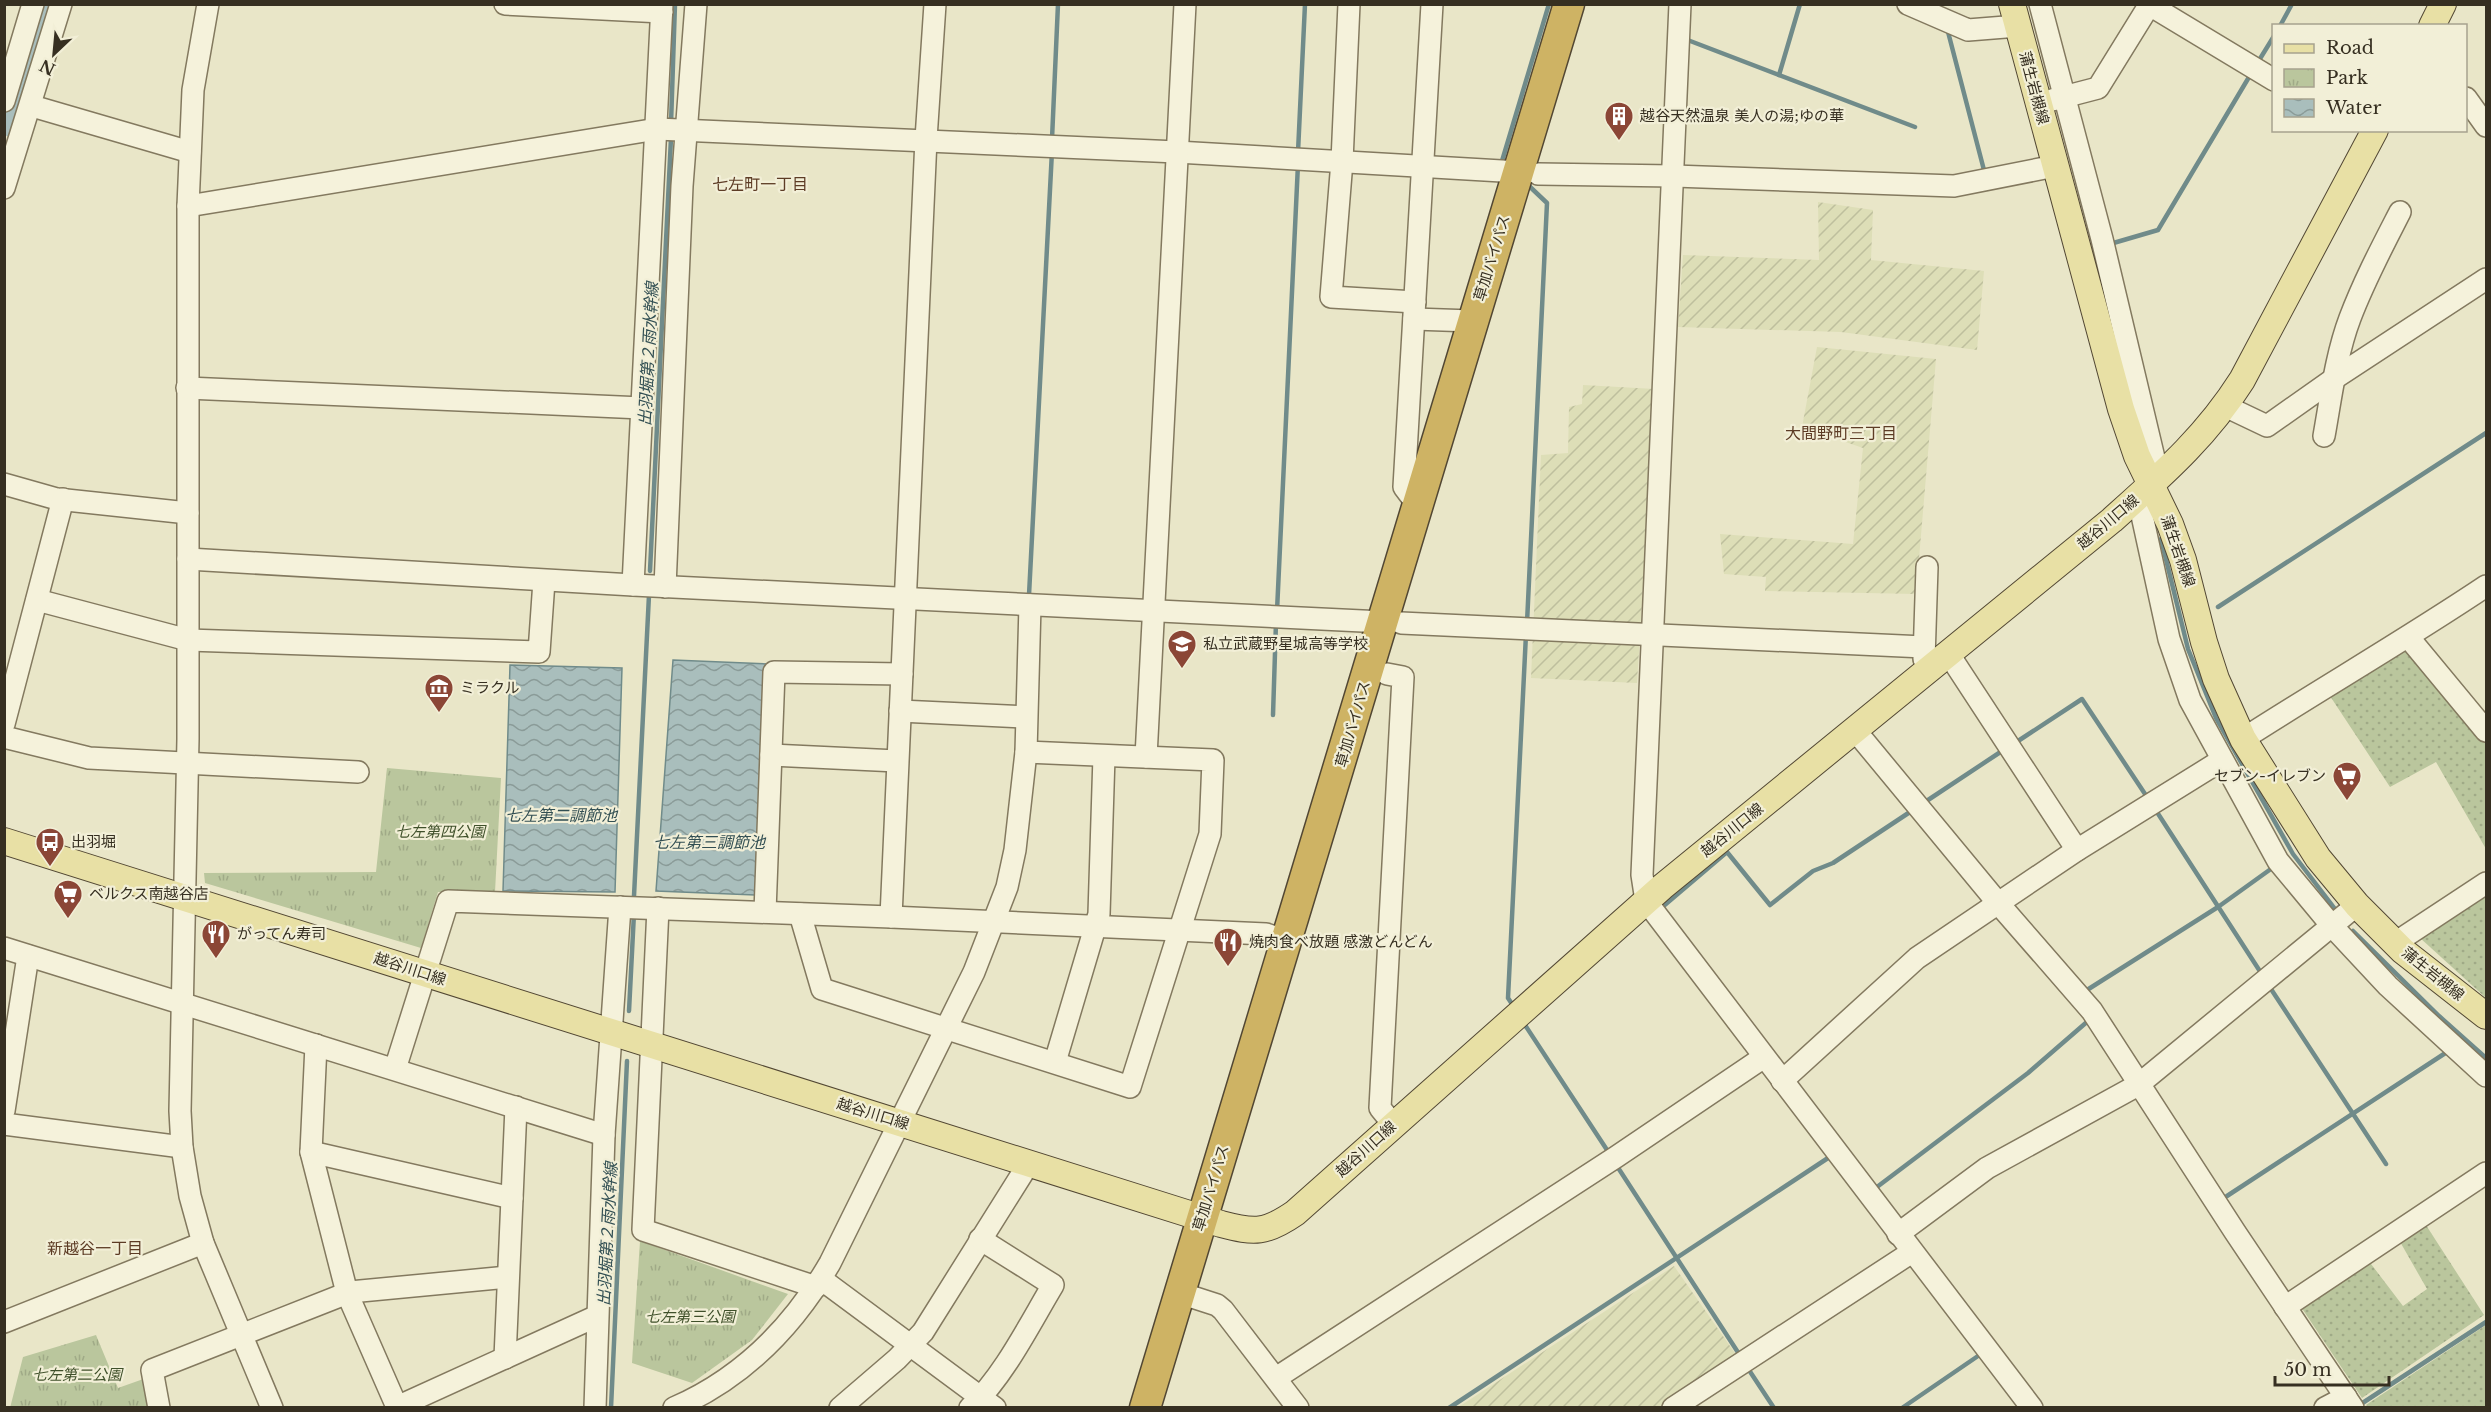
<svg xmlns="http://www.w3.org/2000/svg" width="2491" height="1412" font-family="'Libre Baskerville','Noto Sans JP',serif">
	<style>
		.farmland { fill: url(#farmland-furrows) }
		.grass { fill: url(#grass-dots) }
		.park { fill: url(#park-tufts) }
		.water { fill: url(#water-waves); stroke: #708b8a; stroke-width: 1.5 }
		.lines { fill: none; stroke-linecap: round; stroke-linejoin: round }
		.stream { stroke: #708b8a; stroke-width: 4.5 }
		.river { stroke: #a9bebc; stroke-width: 27 }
		.minor-casing { stroke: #83795f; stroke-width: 24 }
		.major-casing { stroke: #524733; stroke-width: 28 }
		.highway-casing { stroke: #524733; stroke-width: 33 }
		.minor { stroke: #f5f2db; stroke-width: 21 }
		.major { stroke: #e8e0a5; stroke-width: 26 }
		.highway { stroke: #ceb364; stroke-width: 30 }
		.labels { text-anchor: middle; stroke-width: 4.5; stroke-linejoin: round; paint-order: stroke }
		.street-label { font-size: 15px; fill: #362f21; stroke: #f2efd7 }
		.poi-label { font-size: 15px; fill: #362f21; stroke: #f2efd7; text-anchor: start }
		.park-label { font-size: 15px; font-style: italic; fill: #3f502a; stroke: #f2efd7 }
		.neighbourhood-label { font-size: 16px; fill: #5d3c25; stroke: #f2efd7 }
		.water-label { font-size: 16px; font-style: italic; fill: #324f53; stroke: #f2efd7 }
	</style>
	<defs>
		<pattern id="farmland-furrows" width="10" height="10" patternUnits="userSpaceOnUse" patternTransform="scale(1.5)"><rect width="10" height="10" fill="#dddeb7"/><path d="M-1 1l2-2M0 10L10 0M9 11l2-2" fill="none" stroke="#bebf9d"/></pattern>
		<pattern id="grass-dots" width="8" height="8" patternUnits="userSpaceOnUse" patternTransform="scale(1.5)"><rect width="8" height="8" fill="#bac69d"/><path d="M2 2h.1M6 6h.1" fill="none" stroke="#a0aa87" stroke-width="1.8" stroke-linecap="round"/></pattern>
		<pattern id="park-tufts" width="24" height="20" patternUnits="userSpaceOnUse" patternTransform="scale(1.5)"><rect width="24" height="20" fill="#bac69d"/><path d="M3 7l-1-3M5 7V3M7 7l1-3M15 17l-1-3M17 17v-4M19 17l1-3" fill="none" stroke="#a0aa87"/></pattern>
		<pattern id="water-waves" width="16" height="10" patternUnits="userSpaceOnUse" patternTransform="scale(1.5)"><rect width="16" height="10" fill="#a9bebc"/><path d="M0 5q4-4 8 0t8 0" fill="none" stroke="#8a9b98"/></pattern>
	</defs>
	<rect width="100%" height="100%" fill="#e9e6c8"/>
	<g class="farmland">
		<polygon points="1818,202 1873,210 1871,260 1984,271 1977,350 1841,332 1678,327 1683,255 1819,260"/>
		<polygon points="1817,347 1936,359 1916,594 1765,591 1766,577 1724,574 1720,534 1853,544 1863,448 1802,427"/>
		<polygon points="1583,385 1655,389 1637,683 1531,678 1541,455 1568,453 1569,407 1582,404"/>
		<polygon points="1674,1266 1737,1356 1660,1407 1457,1408"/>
	</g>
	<g class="grass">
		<polygon points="2408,646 2486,741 2486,849 2436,762 2390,787 2330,696"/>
		<polygon points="2486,892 2486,998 2419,937"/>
		<polygon points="2424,1222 2484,1315 2362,1398 2299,1304 2368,1260 2403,1306 2427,1289 2399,1240"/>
		<polygon points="2486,1325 2486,1407 2368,1407 2366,1405"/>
	</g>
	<g class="park">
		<polygon points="387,768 501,778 495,892 438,892 421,948 205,883 204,873 376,872"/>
		<polygon points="640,1241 788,1294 752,1340 692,1383 632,1363"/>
		<polygon points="96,1335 118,1388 149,1377 154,1408 10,1408 23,1357"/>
	</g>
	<g class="water">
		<polygon points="673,660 767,664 755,895 656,891"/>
		<polygon points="510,665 622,668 615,892 503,891"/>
	</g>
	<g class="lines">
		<g class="stream">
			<polyline points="2280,26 2292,4"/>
			<polyline points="1947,28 1985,174"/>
			<polyline points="1685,39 1915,127"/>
			<polyline points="2258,62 2274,36"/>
			<polyline points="1779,75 1800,4"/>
			<polyline points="671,124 675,4"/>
			<polyline points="1052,139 1058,4"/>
			<polyline points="1298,152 1305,4"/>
			<polyline points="1506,164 1502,161 1549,4"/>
			<polyline points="2110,244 2158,230 2252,72"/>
			<polyline points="2161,539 2188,649 2216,718 2293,854 2335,909"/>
			<polyline points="650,571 671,138"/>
			<polyline points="1029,595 1052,151"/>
			<polyline points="2218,607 2486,433"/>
			<polyline points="1277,611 1298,164"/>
			<polyline points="1527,623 1547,203 1527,184"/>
			<polyline points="1273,715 1276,622"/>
			<polyline points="2015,743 2082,699 2149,800"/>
			<polyline points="1922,804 2005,749"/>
			<polyline points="2155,809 2263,976"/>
			<polyline points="634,896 649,595"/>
			<polyline points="1660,909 1727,852 1770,905 1813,871 1833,863 1913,810"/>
			<polyline points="2353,931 2439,1016 2486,1058"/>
			<polyline points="2269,986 2386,1164"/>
			<polyline points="2087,990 2218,907 2275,866"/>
			<polyline points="1514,1007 1508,998 1526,634"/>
			<polyline points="629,1011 634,913"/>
			<polyline points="1523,1022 1609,1153"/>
			<polyline points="1615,1163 1741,1357"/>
			<polyline points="1873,1190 2028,1073 2088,1021"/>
			<polyline points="2227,1196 2450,1050"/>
			<polyline points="1747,1367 1774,1408"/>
			<polyline points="2361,1404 2486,1322"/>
			<polyline points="611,1408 627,1061"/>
			<polyline points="1449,1408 1828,1158"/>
			<polyline points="1902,1408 1978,1356"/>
		</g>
		<polyline class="river" points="13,124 48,4"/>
		<g class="minor-casing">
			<g id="minor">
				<polyline points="208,4 193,90 188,206 188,739 180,1111 182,1147 190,1196 203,1243 272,1408"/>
				<polyline points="505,4 662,12"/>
				<polyline points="1349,4 1342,161 1331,297 1415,302"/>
				<polyline points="1680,4 1642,875 1646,901 2032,1408"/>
				<polyline points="1908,4 1968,30 2018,26"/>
				<polyline points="2040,4 2102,239 2159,479"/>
				<polyline points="2148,4 2274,80"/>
				<polyline points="2466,98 2486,126"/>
				<polyline points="2052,100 2098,88 2150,4"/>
				<polyline points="4,101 33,4"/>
				<polyline points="32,106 190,152"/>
				<polyline points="1538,174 1674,176 1954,186 2055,166"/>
				<polyline points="4,188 61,4"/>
				<polyline points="188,206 657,129 1177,152 1519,172"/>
				<polyline points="1414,319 1472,321"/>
				<polyline points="187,388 642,408"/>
				<polyline points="2225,406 2267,426 2335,378 2486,279"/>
				<path d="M 2324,436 C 2331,397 2336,355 2350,318 C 2364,281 2382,247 2400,212"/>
				<polyline points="4,484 57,499 188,513"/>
				<polyline points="2138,497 2169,639 2190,700 2278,861 2332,926 2388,986 2486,1076"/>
				<polyline points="1419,498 1410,495 1404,487 1432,4"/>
				<polyline points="188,559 633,585 1383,622"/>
				<polyline points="633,585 662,4"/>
				<polyline points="665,587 682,186 696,4"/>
				<polyline points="37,600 188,640 539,652 544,581"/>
				<polyline points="1401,623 1924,647"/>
				<polyline points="2409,638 2486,731"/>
				<polyline points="1948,653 2077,850"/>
				<polyline points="1924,659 1927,567"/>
				<polyline points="1387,674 1403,677 1380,1108 1393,1124"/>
				<polyline points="900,711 1026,717"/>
				<polyline points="4,724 63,499"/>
				<polyline points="1854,729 1998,903 2092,1011 2235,1232 2353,1408"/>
				<polyline points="4,737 89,758 358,772"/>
				<path d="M 2243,739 C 2324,687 2407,639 2486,586"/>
				<polyline points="771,755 897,761"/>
				<polyline points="1146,757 1185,4"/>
				<polyline points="658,908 643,1230 816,1287"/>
				<polyline points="765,912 774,672 902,674"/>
				<polyline points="800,914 822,989 1130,1087 1210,834 1213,760 1026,752"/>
				<polyline points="891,917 926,139 935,4"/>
				<polyline points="2395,943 2486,883"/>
				<polyline points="4,948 604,1135"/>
				<polyline points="316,1045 311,1152 347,1293 397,1407 597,1316"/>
				<polyline points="1055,1062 1099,914 1104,756"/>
				<polyline points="395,1069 448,901 891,917 1266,934 1287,941"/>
				<polyline points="1782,1081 1917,958 2077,850 2222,760"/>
				<polyline points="4,1111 28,956"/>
				<polyline points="4,1124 182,1147"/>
				<polyline points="311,1152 512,1198"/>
				<polyline points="1898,1234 1987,1168 2138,1085 2357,905"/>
				<polyline points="821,1279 995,1408"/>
				<polyline points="1180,1293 1217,1305 1223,1310 1298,1408"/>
				<polyline points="2285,1307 2486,1173"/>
				<polyline points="4,1322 203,1243"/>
				<polyline points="505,1358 516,1107"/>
				<polyline points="1276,1378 1616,1157 1764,1057"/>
				<polyline points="159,1408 152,1370 350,1292 508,1277"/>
				<polyline points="595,1408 604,1135 620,907"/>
				<path d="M 674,1408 C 743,1378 793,1327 830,1263 L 974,972 L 1007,887 L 1015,850 L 1026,752 L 1030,605"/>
				<polyline points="840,1408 897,1359 923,1332 1029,1163"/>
				<path d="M 970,1408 C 1004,1376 1029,1325 1053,1285 L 980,1239"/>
				<polyline points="1673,1408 1912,1252"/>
				<polyline points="2325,1408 2346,1397"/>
			</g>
		</g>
		<g class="major-casing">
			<g id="major">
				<polyline points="2012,4 2121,409 2137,456 2170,524 2183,560 2204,642 2216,679 2243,739 2318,858 2357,905 2403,951 2486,1016"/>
				<polyline points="2432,26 2443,4"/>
				<path d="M 4,841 L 1221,1224 C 1255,1233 1266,1233 1295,1213 L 1662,887 L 2112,520 C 2162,475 2206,437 2242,380 L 2375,130"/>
			</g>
		</g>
		<g class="highway-casing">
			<path id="highway" d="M 1145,1408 C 1285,940 1429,473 1569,4"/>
		</g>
		<use href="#minor" class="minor"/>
		<use href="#major" class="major"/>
		<use href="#highway" class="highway"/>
	</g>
	<defs>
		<g id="building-pin" transform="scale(1.5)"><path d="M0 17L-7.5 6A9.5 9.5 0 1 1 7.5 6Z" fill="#8b4636" stroke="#f2efd7"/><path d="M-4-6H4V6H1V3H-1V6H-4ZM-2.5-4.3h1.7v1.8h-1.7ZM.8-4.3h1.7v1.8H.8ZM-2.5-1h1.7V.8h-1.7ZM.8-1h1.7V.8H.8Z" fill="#fff"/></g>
		<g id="school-pin" transform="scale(1.5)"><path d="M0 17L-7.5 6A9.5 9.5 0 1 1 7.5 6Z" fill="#8b4636" stroke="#f2efd7"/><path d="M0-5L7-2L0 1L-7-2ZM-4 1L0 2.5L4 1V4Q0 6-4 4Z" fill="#fff"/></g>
		<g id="museum-pin" transform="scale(1.5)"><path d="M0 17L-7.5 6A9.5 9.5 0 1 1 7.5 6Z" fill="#8b4636" stroke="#f2efd7"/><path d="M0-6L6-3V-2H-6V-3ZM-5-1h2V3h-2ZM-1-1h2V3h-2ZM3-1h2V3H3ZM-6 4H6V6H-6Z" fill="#fff"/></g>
		<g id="supermarket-pin" transform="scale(1.5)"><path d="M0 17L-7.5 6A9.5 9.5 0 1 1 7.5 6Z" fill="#8b4636" stroke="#f2efd7"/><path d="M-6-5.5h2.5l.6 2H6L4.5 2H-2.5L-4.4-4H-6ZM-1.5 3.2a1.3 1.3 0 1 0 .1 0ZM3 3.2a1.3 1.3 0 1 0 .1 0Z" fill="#fff"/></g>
		<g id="bus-pin" transform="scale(1.5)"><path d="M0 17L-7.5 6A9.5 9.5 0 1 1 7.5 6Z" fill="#8b4636" stroke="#f2efd7"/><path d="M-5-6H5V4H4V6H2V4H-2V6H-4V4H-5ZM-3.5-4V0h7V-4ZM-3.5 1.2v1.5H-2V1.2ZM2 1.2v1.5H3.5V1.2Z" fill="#fff"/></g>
		<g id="restaurant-pin" transform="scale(1.5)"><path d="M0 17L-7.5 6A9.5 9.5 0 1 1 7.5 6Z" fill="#8b4636" stroke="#f2efd7"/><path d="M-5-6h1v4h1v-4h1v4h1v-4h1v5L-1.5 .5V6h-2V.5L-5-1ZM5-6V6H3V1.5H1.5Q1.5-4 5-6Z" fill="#fff"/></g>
	</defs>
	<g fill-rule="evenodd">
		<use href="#building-pin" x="1619" y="116"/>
		<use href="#school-pin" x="1182" y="644"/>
		<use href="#museum-pin" x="439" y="688"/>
		<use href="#supermarket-pin" x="2347" y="776"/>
		<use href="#bus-pin" x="50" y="842"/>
		<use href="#supermarket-pin" x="68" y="894"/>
		<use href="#restaurant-pin" x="216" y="934"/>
		<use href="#restaurant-pin" x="1228" y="942"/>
	</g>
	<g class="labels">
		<g class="street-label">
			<text transform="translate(2034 88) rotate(75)" y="5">蒲生岩槻線</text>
			<text transform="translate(1492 258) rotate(-73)" y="5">草加バイパス</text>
			<text transform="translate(2108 522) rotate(-40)" y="5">越谷川口線</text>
			<text transform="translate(2178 551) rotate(71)" y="5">蒲生岩槻線</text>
			<text transform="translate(1353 724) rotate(-74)" y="5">草加バイパス</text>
			<text transform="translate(1732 830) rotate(-39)" y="5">越谷川口線</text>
			<text transform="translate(410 969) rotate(18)" y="5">越谷川口線</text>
			<text transform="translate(2433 974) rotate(39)" y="5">蒲生岩槻線</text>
			<text transform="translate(873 1114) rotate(17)" y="5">越谷川口線</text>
			<text transform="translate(1366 1149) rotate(-42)" y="5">越谷川口線</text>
			<text transform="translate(1211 1188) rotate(-73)" y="5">草加バイパス</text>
		</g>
		<g class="poi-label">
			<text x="1640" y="121">越谷天然温泉 美人の湯;ゆの華</text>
			<text x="1203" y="649">私立武蔵野星城高等学校</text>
			<text x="460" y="693">ミラクル</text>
			<text x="2326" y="781" text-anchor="end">セブン-イレブン</text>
			<text x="71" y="847">出羽堀</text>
			<text x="89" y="899">ベルクス南越谷店</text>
			<text x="237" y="939">がってん寿司</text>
			<text x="1249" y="947">焼肉食べ放題 感激どんどん</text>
		</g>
		<g class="park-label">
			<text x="440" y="837">七左第四公園</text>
			<text x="690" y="1322">七左第三公園</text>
			<text x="77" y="1380">七左第二公園</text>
		</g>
		<g class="neighbourhood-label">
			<text x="760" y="190">七左町一丁目</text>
			<text x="1841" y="439">大間野町三丁目</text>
			<text x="95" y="1254">新越谷一丁目</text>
		</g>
		<g class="water-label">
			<text transform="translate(648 354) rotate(-87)" y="6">出羽堀第２雨水幹線</text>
			<text x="561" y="821">七左第二調節池</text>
			<text x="709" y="848">七左第三調節池</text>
			<text transform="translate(607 1234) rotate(-87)" y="6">出羽堀第２雨水幹線</text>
		</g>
	</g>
	<rect width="2491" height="1412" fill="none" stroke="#362f21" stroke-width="12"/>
	<rect x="2272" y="24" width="195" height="108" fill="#f2efd7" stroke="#a7a28e" stroke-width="1.5"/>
	<rect x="2284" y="44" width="30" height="9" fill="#e8e0a5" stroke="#a7a28e" stroke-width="1.5"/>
	<text x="2326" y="54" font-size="18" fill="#362f21">Road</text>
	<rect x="2284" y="69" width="30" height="18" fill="url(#park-tufts)" stroke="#a7a28e" stroke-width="1.5"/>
	<text x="2326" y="84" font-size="18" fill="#362f21">Park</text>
	<rect x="2284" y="99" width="30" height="18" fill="url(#water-waves)" stroke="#a7a28e" stroke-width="1.5"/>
	<text x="2326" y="114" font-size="18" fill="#362f21">Water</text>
	<g transform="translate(54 54) rotate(206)" stroke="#f2efd7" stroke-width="4.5" paint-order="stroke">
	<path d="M0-4.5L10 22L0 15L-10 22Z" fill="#362f21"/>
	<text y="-9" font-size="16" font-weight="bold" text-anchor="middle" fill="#362f21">N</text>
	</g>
	<path d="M2275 1376v9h114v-9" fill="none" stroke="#362f21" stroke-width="3"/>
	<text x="2284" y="1376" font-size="18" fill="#362f21" stroke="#f2efd7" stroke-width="4.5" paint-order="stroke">50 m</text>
</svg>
